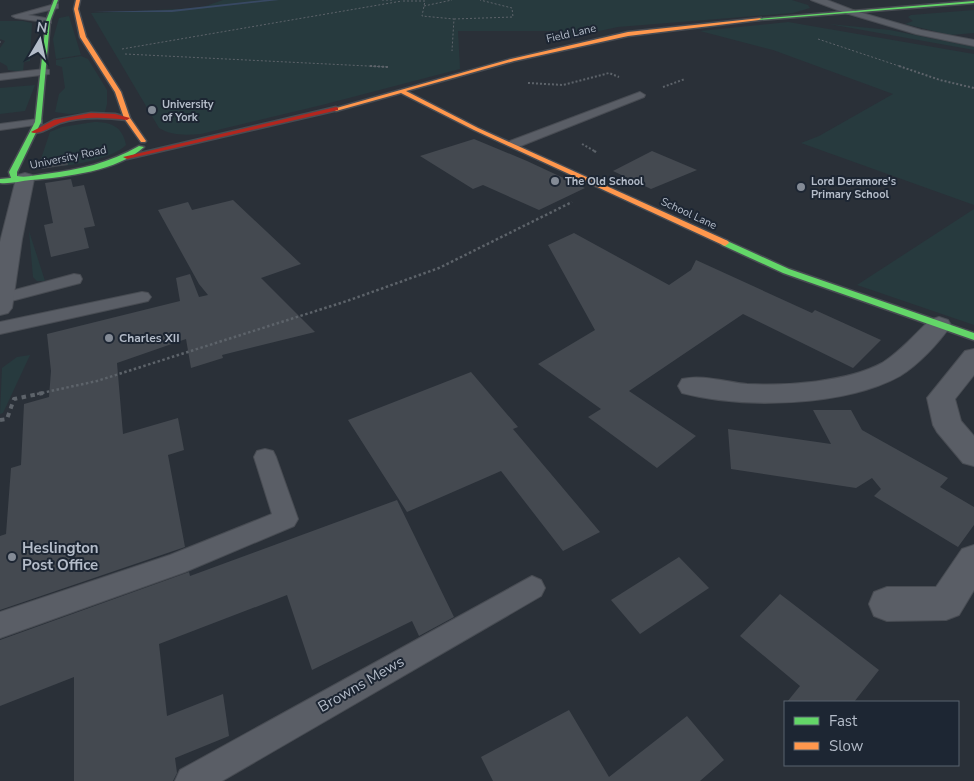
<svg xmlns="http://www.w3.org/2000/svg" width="974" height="781" font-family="'Nunito Sans',sans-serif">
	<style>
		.green { fill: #273a3e }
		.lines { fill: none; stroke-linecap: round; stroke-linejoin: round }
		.stream { fill: #384963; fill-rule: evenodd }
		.building { fill: #444950 }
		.lane-casing { stroke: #484c53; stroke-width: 2 }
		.street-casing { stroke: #484c53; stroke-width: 2 }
		.fast-casing { stroke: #484c53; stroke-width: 3 }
		.slow-casing { stroke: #484c53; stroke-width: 3 }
		.jam-casing { stroke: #484c53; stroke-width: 3 }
		.path-far3 { stroke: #5d636a; stroke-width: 1; stroke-dasharray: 2 2; stroke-linecap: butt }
		.path-far2 { stroke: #5d636a; stroke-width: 2; stroke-dasharray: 2 2; stroke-linecap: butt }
		.path-far1 { stroke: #5d636a; stroke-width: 2.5; stroke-dasharray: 2.5 2.5; stroke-linecap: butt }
		.path { stroke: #5d636a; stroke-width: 4; stroke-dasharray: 4.5 4.5; stroke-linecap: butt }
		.lane { fill: #5a5e66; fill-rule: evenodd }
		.street { fill: #5a5e66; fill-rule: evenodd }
		.fast { fill: #63d668; fill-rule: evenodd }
		.slow { fill: #ff974d; fill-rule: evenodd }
		.jam { fill: #b3261e; fill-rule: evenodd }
		.poi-dot { fill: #848b96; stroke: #1d2633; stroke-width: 2 }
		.labels { text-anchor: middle; stroke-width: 4; stroke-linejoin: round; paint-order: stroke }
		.far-street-label { font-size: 11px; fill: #b4bcc9; stroke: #1d2633 }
		.far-poi-label { font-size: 11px; font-weight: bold; fill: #b4bcc9; stroke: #1d2633; text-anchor: start }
		.poi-label { font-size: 12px; font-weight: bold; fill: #b4bcc9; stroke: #1d2633; text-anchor: start }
		.near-poi-label { font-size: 15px; font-weight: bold; fill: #b4bcc9; stroke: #1d2633; text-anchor: start }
		.near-street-label { font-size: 15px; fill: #b4bcc9; stroke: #1d2633 }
	</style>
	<rect width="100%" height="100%" fill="#2a3038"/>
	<g class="green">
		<path d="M 223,0 L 792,0 L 808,5 L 810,8 L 793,13 L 618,27 L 566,38 L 562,31 L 458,31 L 460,69 L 322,105 L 201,134 C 186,135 172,136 159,128 L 91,13 L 200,8 Z"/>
		<polygon points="974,10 974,33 950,35 905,24 913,21 908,17 911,15"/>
		<polygon points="69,16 81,55 56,59 53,39 59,18"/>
		<polygon points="0,21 23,21 32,23 30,61 24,62 23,72 8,70 7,66 0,62 0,48 5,41 0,39"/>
		<polygon points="788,22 974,54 974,205 801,143 819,136 893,94 773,50 700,31"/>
		<polygon points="829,24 890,30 974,47 974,50"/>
		<polygon points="81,56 88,59 107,90 107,104 105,112 69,114 55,112 59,94 65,88 62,67 56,65 56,60"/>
		<polygon points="35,85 25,111 0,114 0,88"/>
		<path d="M 94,122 C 111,122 122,126 126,145 C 111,160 60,170 39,165 L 50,132 L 62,127 Z"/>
		<polygon points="974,209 974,325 857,285"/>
		<polygon points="29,231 45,281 37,281 33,277"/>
		<polygon points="30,355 3,413 0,414 2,368 17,357"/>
	</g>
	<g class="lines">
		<polygon class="stream" points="264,0 279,0 172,12 93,12 172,10"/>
	</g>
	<g class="building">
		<polygon points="474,139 527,161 585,188 539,210 483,185 473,189 420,156"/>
		<polygon points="652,151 697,170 651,189 613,171"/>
		<polygon points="65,156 68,165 42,169 40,161"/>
		<polygon points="71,179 73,187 84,185 95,226 84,228 89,248 51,257 44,225 53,223 45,183"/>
		<polygon points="233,200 301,264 261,278 315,332 222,355 223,358 191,368 186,339 117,363 123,434 178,418 184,450 168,455 185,547 0,610 0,536 6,534 11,468 21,465 24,404 49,397 51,371 47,334 180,301 176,278 190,274 199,297 208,295 199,284 158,210 188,202 192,210"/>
		<polygon points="574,233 669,285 691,270 696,260 812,313 815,310 881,340 853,368 743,314 629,391 696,436 657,468 588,417 601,409 538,364 595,330 548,245"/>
		<polygon points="471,372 518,427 513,429 600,532 563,551 501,471 407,512 348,420"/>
		<polygon points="813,410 851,410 862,430 948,478 940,487 974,507 974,525 958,547 874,496 881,489 872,478 856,488 731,469 728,429 831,444"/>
		<polygon points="397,500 454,617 419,636 412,621 312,670 287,595 159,644 167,716 223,694 229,736 175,758 177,773 173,781 74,781 74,677 0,706 0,640 189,572 190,576"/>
		<polygon points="679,557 709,588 640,634 611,600"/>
		<polygon points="780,594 879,670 854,702 787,702 800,686 740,636"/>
		<polygon points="569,710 609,777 687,716 724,760 700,781 493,781 481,757"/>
	</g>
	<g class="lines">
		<g class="lane-casing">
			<g id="lane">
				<polygon points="55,4 58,4 58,8 28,15 51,19 51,23 16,18 12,16"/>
				<polygon points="852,10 921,30 974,40 974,46 916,34 849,14 848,12"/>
				<polygon points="45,69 49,70 49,74 0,80 0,74"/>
				<polygon points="640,92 645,95 644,97 518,147 510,147 508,144 510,141"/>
				<polygon points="38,119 42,120 42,124 0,130 0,124"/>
				<polygon points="74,274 80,275 82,279 80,283 0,304 0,294"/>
				<polygon points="142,292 148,293 151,297 148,301 0,334 0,322"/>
				<polygon points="265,449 273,451 276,457 298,519 294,526 185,572 0,638 0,612 170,555 272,514 254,457 257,451"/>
				<polygon points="532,576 541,580 545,588 541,596 222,781 175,781 180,770"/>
			</g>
		</g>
		<g class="street-casing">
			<g id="street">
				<polygon points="811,0 827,0 858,12 856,14 848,14"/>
				<polygon points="25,173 32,175 34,179 22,239 12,308 8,313 0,315 0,242 16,179 18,175"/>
				<path d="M 939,317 L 948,320 L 951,325 C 939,343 918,365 900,376 C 844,407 742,409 682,393 L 678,386 L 682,379 C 702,374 726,382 747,384 C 786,386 847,382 882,363 C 900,352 915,334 930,320 Z"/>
				<polygon points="974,349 974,375 955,399 961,421 974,436 974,466 963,463 937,432 933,425 927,398 965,351"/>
				<polygon points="974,545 974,590 959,615 946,620 887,621 874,616 869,604 874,592 887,587 936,587 962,549"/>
			</g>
		</g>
		<g class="fast-casing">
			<g id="fast">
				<path d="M 54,0 L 58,0 L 50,21 L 41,122 L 17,172 L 17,176 C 26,178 36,175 45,174 C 79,170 109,163 139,146 L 144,147 C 118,171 66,177 31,180 C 21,181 10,184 0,183 L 0,179 L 11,178 L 9,172 L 35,122 L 46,21 Z"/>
				<polygon points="974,1 974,3 759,20 757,19"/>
				<polygon points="725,240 789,269 974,333 974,340 783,273 722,245 721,243"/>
			</g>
		</g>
		<g class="slow-casing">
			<g id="slow">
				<polygon points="76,0 80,0 78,9 86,37 121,92 130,118 146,141 145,142 141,142 124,118 115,92 80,37 74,9"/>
				<polygon points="761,18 759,20 628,36 514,61 406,91 478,128 728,241 729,243 725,246 474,130 401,93 336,111 333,109 511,59 628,32"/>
			</g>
		</g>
		<g class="jam-casing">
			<g id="jam">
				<polygon points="336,107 338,108 338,110 127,159 123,157"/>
				<path d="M 91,113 L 115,114 L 130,118 L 127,120 C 104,117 82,116 60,123 C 52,126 38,136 31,132 L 54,120 Z"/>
			</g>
		</g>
		<g class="path-far3">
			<polyline points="382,0 394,0"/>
			<polyline points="403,1 425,1 422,16 454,19 452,51"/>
			<polyline points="424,6 452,0"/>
			<polyline points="454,19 513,17 512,8 480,0"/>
			<polyline points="818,39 902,67"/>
			<polyline points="0,41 0,44"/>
			<polyline points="122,49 402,1"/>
			<polyline points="125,54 388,67"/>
		</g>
		<g class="path-far2">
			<polyline points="370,66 388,67"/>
			<polyline points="899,66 940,80 974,88"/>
			<polyline points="528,83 563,85 609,73 619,77"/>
			<polyline points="663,87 685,79"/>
			<polyline points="582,144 596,152"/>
		</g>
		<g class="path-far1">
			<polyline points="594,151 596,152"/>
			<polyline points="37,394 97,381 347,301 439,268 572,202"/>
		</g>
		<polyline class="path" points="0,420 7,419 14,399 43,393"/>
		<use href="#lane" class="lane"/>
		<use href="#street" class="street"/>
		<use href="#fast" class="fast"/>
		<use href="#slow" class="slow"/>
		<use href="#jam" class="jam"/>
	</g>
	<g class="poi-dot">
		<circle cx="152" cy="110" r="5"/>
		<circle cx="555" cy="181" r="5"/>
		<circle cx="801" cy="187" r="5"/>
		<circle cx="109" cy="338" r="5"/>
		<circle cx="12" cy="557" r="5"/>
	</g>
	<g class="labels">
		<g class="far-street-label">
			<text transform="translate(571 33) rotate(-13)" y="4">Field Lane</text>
			<text transform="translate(68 157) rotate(-12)" y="4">University Road</text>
			<text transform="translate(689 213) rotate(25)" y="4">School Lane</text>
		</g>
		<g class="far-poi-label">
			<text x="162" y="108">University<tspan x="162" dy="13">of York</tspan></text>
			<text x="565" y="185">The Old School</text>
			<text x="811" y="185">Lord Deramore's<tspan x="811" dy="13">Primary School</tspan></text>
		</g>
		<g class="poi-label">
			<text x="119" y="342">Charles XII</text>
		</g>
		<g class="near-poi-label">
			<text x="22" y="553">Heslington<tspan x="22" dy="17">Post Office</tspan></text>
		</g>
		<g class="near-street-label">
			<text transform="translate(361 684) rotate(-30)" y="5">Browns Mews</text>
		</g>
	</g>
	<rect x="784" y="701" width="175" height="65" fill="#1d2633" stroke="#59626f"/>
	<rect x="794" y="717" width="25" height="8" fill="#63d668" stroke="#59626f"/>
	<text x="829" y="726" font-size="15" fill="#b4bcc9">Fast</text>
	<rect x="794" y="742" width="25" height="8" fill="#ff974d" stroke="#59626f"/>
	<text x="829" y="751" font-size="15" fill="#b4bcc9">Slow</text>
	<g transform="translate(40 40) rotate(9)" stroke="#1d2633" stroke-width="4" paint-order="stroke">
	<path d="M0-4L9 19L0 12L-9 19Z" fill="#b4bcc9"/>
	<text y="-8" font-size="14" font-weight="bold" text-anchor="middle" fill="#b4bcc9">N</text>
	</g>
</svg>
